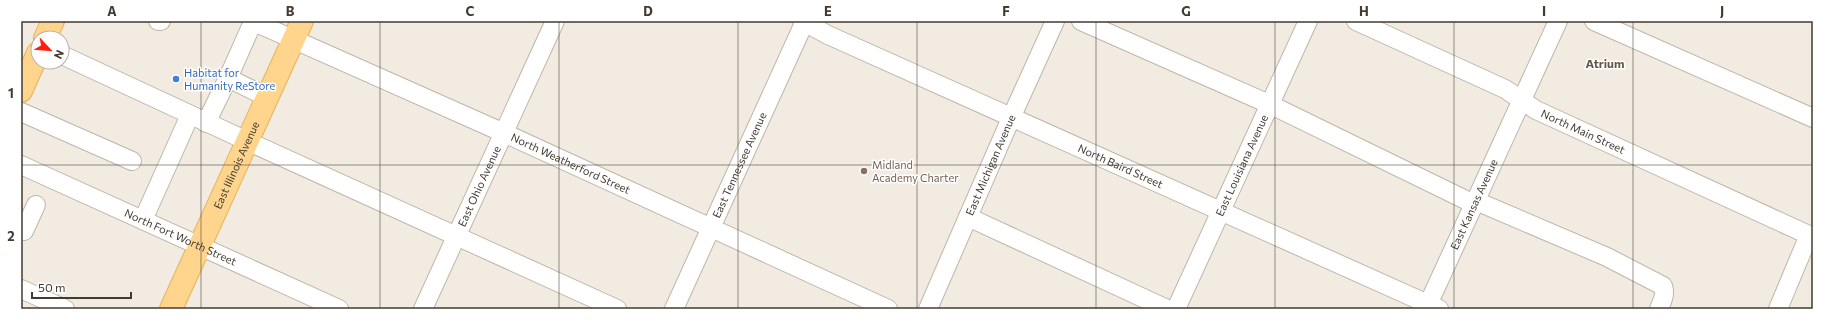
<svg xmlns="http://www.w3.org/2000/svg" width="1834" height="330" font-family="Commissioner,sans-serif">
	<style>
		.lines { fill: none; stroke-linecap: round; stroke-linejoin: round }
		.minor-casing { stroke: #c0b5a7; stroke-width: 20 }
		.major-casing { stroke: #e7b259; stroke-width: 24 }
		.minor { stroke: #fff; stroke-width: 18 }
		.major { stroke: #ffd58d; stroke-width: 22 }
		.grid { fill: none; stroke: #433b32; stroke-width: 1; stroke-opacity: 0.55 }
		.shop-dot { fill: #3f7fe0; stroke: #fff; stroke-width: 1.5 }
		.education-dot { fill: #8d6e63; stroke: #fff; stroke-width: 1.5 }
		.labels { text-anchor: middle; stroke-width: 3; stroke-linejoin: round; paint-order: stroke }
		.shop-label { font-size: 11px; fill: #366cbe; stroke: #fff; text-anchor: start }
		.street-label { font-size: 11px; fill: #433b32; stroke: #fff }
		.education-label { font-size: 11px; fill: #785e54; stroke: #fff; text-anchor: start }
		.neighbourhood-label { font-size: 12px; font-weight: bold; fill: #665849; stroke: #fff }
		.neatline { fill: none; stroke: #433b32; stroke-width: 1.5 }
		.grid-label { font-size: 13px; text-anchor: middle; font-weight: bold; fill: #433b32 }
	</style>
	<rect width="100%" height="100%" fill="#f2ebe1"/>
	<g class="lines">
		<g class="minor-casing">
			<g id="minor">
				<polyline points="158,21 161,21"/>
				<path id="s1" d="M 252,21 L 504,133 L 888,309"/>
				<path id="s2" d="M 802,21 L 828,35 L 1439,309"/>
				<polyline points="1081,21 1269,104 1474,204"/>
				<path id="s3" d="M 1356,21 L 1505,89 L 1536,110 L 1813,237"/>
				<polyline points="1594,21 1813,118"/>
				<polyline points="253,22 228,78 267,97"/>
				<polyline points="62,55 247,141 617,309"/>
				<polyline points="21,112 132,161"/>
				<polyline points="206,123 228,78"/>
				<path id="s4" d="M 21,165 L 339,309"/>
				<path d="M 1476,201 L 1607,257 L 1663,286 C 1666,295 1662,301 1659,309"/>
				<polyline points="968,217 1167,309"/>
				<polyline points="143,220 190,115"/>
				<polyline points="21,229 24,231 36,205"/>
				<polyline points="21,289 65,309"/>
				<path id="s5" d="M 423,309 L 555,21"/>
				<path id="s6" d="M 674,309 L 805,21"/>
				<path id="s7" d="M 928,309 L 1011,118 L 1055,21"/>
				<path id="s8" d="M 1176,309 L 1308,21"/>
				<path id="s9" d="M 1426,309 L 1558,21"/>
				<polyline points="1778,309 1809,235"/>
			</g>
		</g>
		<g class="major-casing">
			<g id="major">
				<polyline points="45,38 53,21"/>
				<polyline points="21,91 38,53"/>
				<path id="s10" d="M 171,309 L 302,21"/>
			</g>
		</g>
		<use href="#minor" class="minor"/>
		<use href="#major" class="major"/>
	</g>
	<path class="grid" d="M 201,21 L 201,309M 380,21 L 380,309M 559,21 L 559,309M 738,21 L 738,309M 917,21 L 917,309M 1096,21 L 1096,309M 1275,21 L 1275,309M 1454,21 L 1454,309M 1633,21 L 1633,309M 21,165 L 1813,165"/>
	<circle class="shop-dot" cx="176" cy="79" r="4"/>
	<circle class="education-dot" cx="864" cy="171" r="4"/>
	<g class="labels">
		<g class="shop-label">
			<text x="184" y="77">Habitat for<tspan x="184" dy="13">Humanity ReStore</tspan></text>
		</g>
		<g class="street-label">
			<text dy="4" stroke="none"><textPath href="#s3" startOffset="253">North Main Street</textPath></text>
			<text dy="4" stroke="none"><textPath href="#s1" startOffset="349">North Weatherford Street</textPath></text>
			<text dy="4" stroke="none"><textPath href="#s10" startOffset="158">East Illinois Avenue</textPath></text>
			<text dy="4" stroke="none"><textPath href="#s6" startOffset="158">East Tennessee Avenue</textPath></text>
			<text dy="4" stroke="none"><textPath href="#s7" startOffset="157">East Michigan Avenue</textPath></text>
			<text dy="4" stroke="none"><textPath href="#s8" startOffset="158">East Louisiana Avenue</textPath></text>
			<text dy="4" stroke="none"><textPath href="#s2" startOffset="350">North Baird Street</textPath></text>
			<text dy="4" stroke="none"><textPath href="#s5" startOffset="135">East Ohio Avenue</textPath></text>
			<text dy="4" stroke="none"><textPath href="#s9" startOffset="115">East Kansas Avenue</textPath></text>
			<text dy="4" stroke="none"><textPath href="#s4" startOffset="175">North Fort Worth Street</textPath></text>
		</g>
		<g class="education-label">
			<text x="872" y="169">Midland<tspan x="872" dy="13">Academy Charter</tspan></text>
		</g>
		<g class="neighbourhood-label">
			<text x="1605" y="68">Atrium</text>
		</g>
	</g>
	<rect width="1834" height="330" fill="none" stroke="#ffffff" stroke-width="44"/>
	<g transform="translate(50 50) rotate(116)"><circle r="19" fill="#ffffff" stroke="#b4b1ad"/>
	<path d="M0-3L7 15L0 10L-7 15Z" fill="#ff1c0b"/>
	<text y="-6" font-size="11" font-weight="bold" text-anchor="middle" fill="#433b32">N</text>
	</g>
	<path d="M32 292v6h99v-6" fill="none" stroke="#433b32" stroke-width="2"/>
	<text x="38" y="292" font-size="12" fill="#433b32" stroke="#ffffff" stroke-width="3" paint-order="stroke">50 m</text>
	<rect x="22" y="22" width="1790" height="286" class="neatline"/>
	<g class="grid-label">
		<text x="112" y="16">A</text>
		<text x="290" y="16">B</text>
		<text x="470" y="16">C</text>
		<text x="648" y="16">D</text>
		<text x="828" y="16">E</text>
		<text x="1006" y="16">F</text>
		<text x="1186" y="16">G</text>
		<text x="1364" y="16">H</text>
		<text x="1544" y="16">I</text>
		<text x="1722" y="16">J</text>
		<text x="11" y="98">1</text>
		<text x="11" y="241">2</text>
	</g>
</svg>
